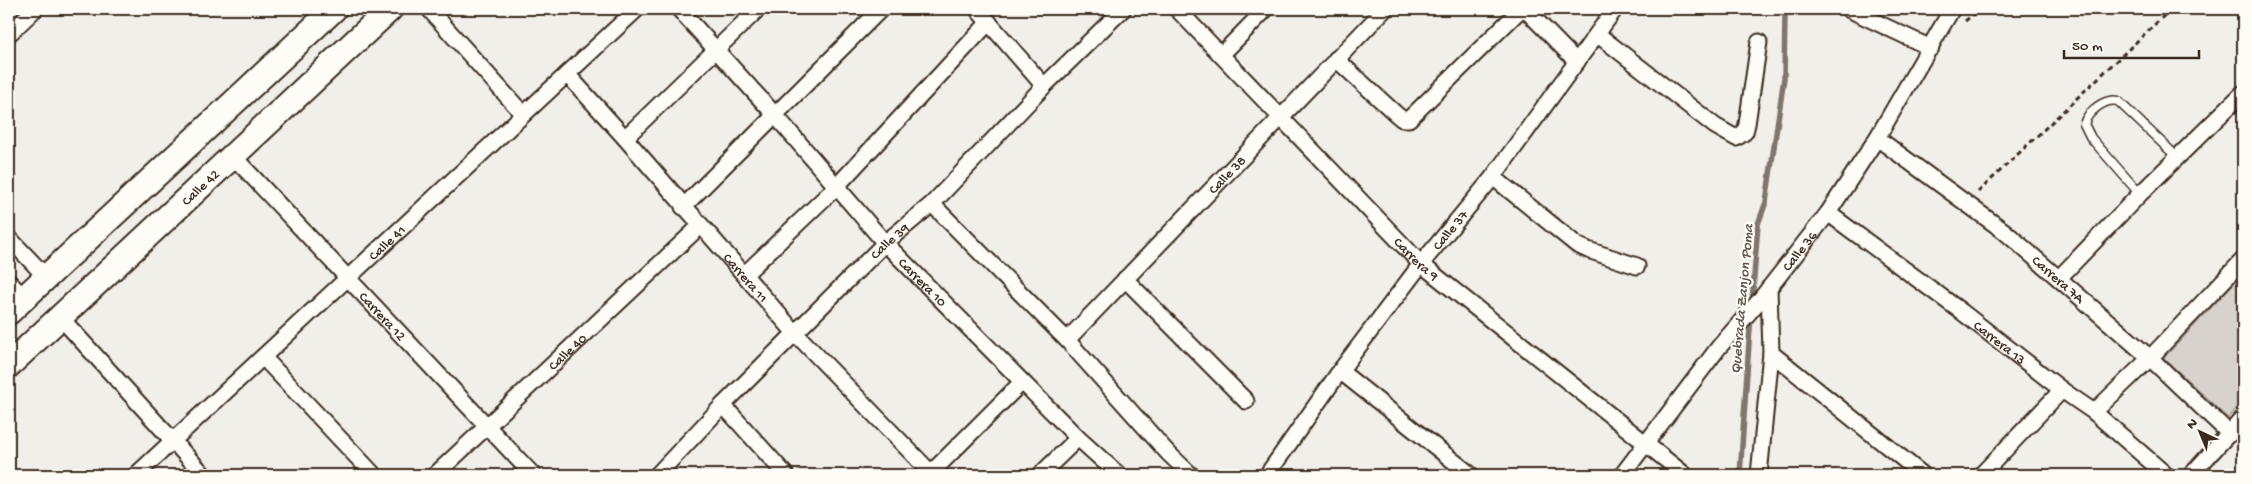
<svg xmlns="http://www.w3.org/2000/svg" width="2252" height="484" font-family="'Gochi Hand',sans-serif">
	<style>
		.green { fill: #d7d2cc; stroke: #897e75 }
		.lines { fill: none; stroke-linecap: round; stroke-linejoin: round }
		.stream { stroke: #80746b; stroke-width: 5.5 }
		.lane-casing { stroke: #3b2a1e; stroke-width: 11 }
		.street-casing { stroke: #3b2a1e; stroke-width: 19 }
		.primary-casing { stroke: #3b2a1e; stroke-width: 28 }
		.path { stroke: #3b2a1e; stroke-width: 3; stroke-dasharray: 5 4; stroke-linecap: butt }
		.lane { stroke: #fdfcf7; stroke-width: 8 }
		.street { stroke: #fdfcf7; stroke-width: 15 }
		.primary { stroke: #fdfcf7; stroke-width: 24 }
		.labels { text-anchor: middle; stroke-width: 4.5; stroke-linejoin: round; paint-order: stroke }
		.street-label { font-size: 14px; fill: #3b2a1e; stroke: #fdfcf7 }
		.water-label { font-size: 15px; font-style: italic; fill: #63554b; stroke: #fdfcf7 }
	</style>
	<rect width="100%" height="100%" fill="#f1efea"/>
	<filter id="ink" filterUnits="userSpaceOnUse"><feTurbulence type="fractalNoise" baseFrequency=".02" numOctaves="2"/><feDisplacementMap in="SourceGraphic" scale="10" xChannelSelector="R" yChannelSelector="G"/><feConvolveMatrix kernelMatrix="1 2 1 2 8 2 1 2 1" color-interpolation-filters="sRGB"/></filter>
	<g filter="url(#ink)">
		<polygon class="green" points="2243,274 2243,401 2228,418 2164,358"/>
		<g class="lines">
			<g class="stream">
				<polyline points="1752,303 1758,224 1766,202 1784,78 1785,13 1788,9"/>
				<polyline points="1740,475 1751,314"/>
			</g>
			<g class="lane-casing">
				<path id="lane" d="M 2140,194 L 2091,138 L 2084,124 C 2088,111 2105,98 2118,101 L 2177,157"/>
			</g>
			<g class="street-casing">
				<g id="street">
					<polyline points="429,9 523,114"/>
					<path id="s1" d="M 679,9 L 775,115 L 885,243 L 1078,438 L 1119,475"/>
					<polyline points="977,9 1044,86"/>
					<path id="s2" d="M 1177,9 L 1421,264 L 1685,475"/>
					<polyline points="1525,9 1577,62"/>
					<polyline points="1848,9 1931,48"/>
					<polyline points="9,34 35,9"/>
					<polyline points="1597,34 1715,126 1736,138 1745,132 1747,124 1759,42"/>
					<polyline points="1221,55 1266,9"/>
					<polyline points="1336,59 1396,114 1402,119 1409,119 1521,9"/>
					<path id="s3" d="M 567,74 L 625,138 L 795,333 L 933,475"/>
					<polyline points="625,138 758,9"/>
					<path id="s4" d="M 1877,138 L 2004,231 L 2150,358 L 2230,434"/>
					<path id="s5" d="M 233,156 L 533,475"/>
					<polyline points="1493,177 1577,245 1588,250 1637,266"/>
					<polyline points="932,204 1067,340 1168,453 1191,475"/>
					<polyline points="683,207 881,9"/>
					<path id="s6" d="M 1828,213 L 1962,312 L 2062,390 L 2094,412 L 2166,475"/>
					<polyline points="9,238 47,278"/>
					<polyline points="745,274 836,187 989,22"/>
					<polyline points="2059,278 2140,194 2243,93"/>
					<polyline points="1125,279 1246,401"/>
					<polyline points="9,282 24,298"/>
					<polyline points="60,317 204,475"/>
					<path id="s7" d="M 1067,340 L 1385,9"/>
					<polyline points="1771,353 1923,475"/>
					<polyline points="263,357 374,475"/>
					<polyline points="1340,371 1471,475"/>
					<polyline points="723,405 786,475"/>
					<polyline points="2094,412 2150,358 2243,260"/>
					<polyline points="931,473 1022,382"/>
					<path id="s8" d="M 136,475 L 637,9"/>
					<path id="s9" d="M 435,475 L 700,226"/>
					<path id="s10" d="M 657,475 L 723,405 L 885,243 L 932,204 L 1044,86 L 1123,9"/>
					<polyline points="1040,475 1078,438"/>
					<path id="s11" d="M 1267,475 L 1340,371 L 1421,264 L 1493,177 L 1615,9"/>
					<path id="s12" d="M 1622,475 L 1719,347 L 1759,301 L 1828,213 L 1877,138 L 1952,9"/>
					<polyline points="1759,475 1771,353 1769,288"/>
					<polyline points="1981,475 2062,390"/>
					<polyline points="2191,475 2243,418"/>
				</g>
			</g>
			<g class="primary-casing">
				<g id="primary">
					<polyline points="9,312 334,9"/>
					<path id="s13" d="M 9,365 L 390,9"/>
				</g>
			</g>
			<g class="path">
				<polyline points="1965,21 1980,9"/>
				<polyline points="1978,192 2171,9"/>
			</g>
			<use href="#lane" class="lane"/>
			<use href="#street" class="street"/>
			<use href="#primary" class="primary"/>
		</g>
	</g>
	<g class="labels">
		<g class="street-label">
			<text dy="5" stroke="none"><textPath href="#s7" startOffset="230">Calle 38</textPath></text>
			<text dy="5" stroke="none"><textPath href="#s13" startOffset="261">Calle 42</textPath></text>
			<text dy="5" stroke="none"><textPath href="#s11" startOffset="306">Calle 37</textPath></text>
			<text dy="5" stroke="none"><textPath href="#s10" startOffset="330">Calle 39</textPath></text>
			<text dy="5" stroke="none"><textPath href="#s8" startOffset="342">Calle 41</textPath></text>
			<text dy="5" stroke="none"><textPath href="#s12" startOffset="286">Calle 36</textPath></text>
			<text dy="5" stroke="none"><textPath href="#s2" startOffset="346">Carrera 9</textPath></text>
			<text dy="5" stroke="none"><textPath href="#s3" startOffset="271">Carrera 11</textPath></text>
			<text dy="5" stroke="none"><textPath href="#s4" startOffset="230">Carrera 7A</textPath></text>
			<text dy="5" stroke="none"><textPath href="#s1" startOffset="366">Carrera 10</textPath></text>
			<text dy="5" stroke="none"><textPath href="#s5" startOffset="219">Carrera 12</textPath></text>
			<text dy="5" stroke="none"><textPath href="#s6" startOffset="215">Carrera 13</textPath></text>
			<text dy="5" stroke="none"><textPath href="#s9" startOffset="181">Calle 40</textPath></text>
		</g>
		<g class="water-label">
			<text transform="translate(1741 299) rotate(-85)" y="5">Quebrada Zanjon Poma</text>
		</g>
	</g>
	<rect width="2252" height="484" fill="none" stroke="#fdfcf7" stroke-width="30"/>
	<rect x="15" y="15" width="2222" height="454" fill="none" stroke="#3b2a1e" stroke-width="2" filter="url(#ink)"/>
	<g transform="translate(2200 432) rotate(316)" stroke="#fdfcf7" stroke-width="4" paint-order="stroke">
	<path d="M0-4L9 19L0 12L-9 19Z" fill="#3b2a1e"/>
	<text y="-8" font-size="14" font-weight="bold" text-anchor="middle" fill="#3b2a1e">N</text>
	</g>
	<path d="M2064 50v8h135v-8" fill="none" stroke="#3b2a1e" stroke-width="2.5"/>
	<text x="2072" y="50" font-size="15" fill="#3b2a1e" stroke="#fdfcf7" stroke-width="4" paint-order="stroke">50 m</text>
</svg>
